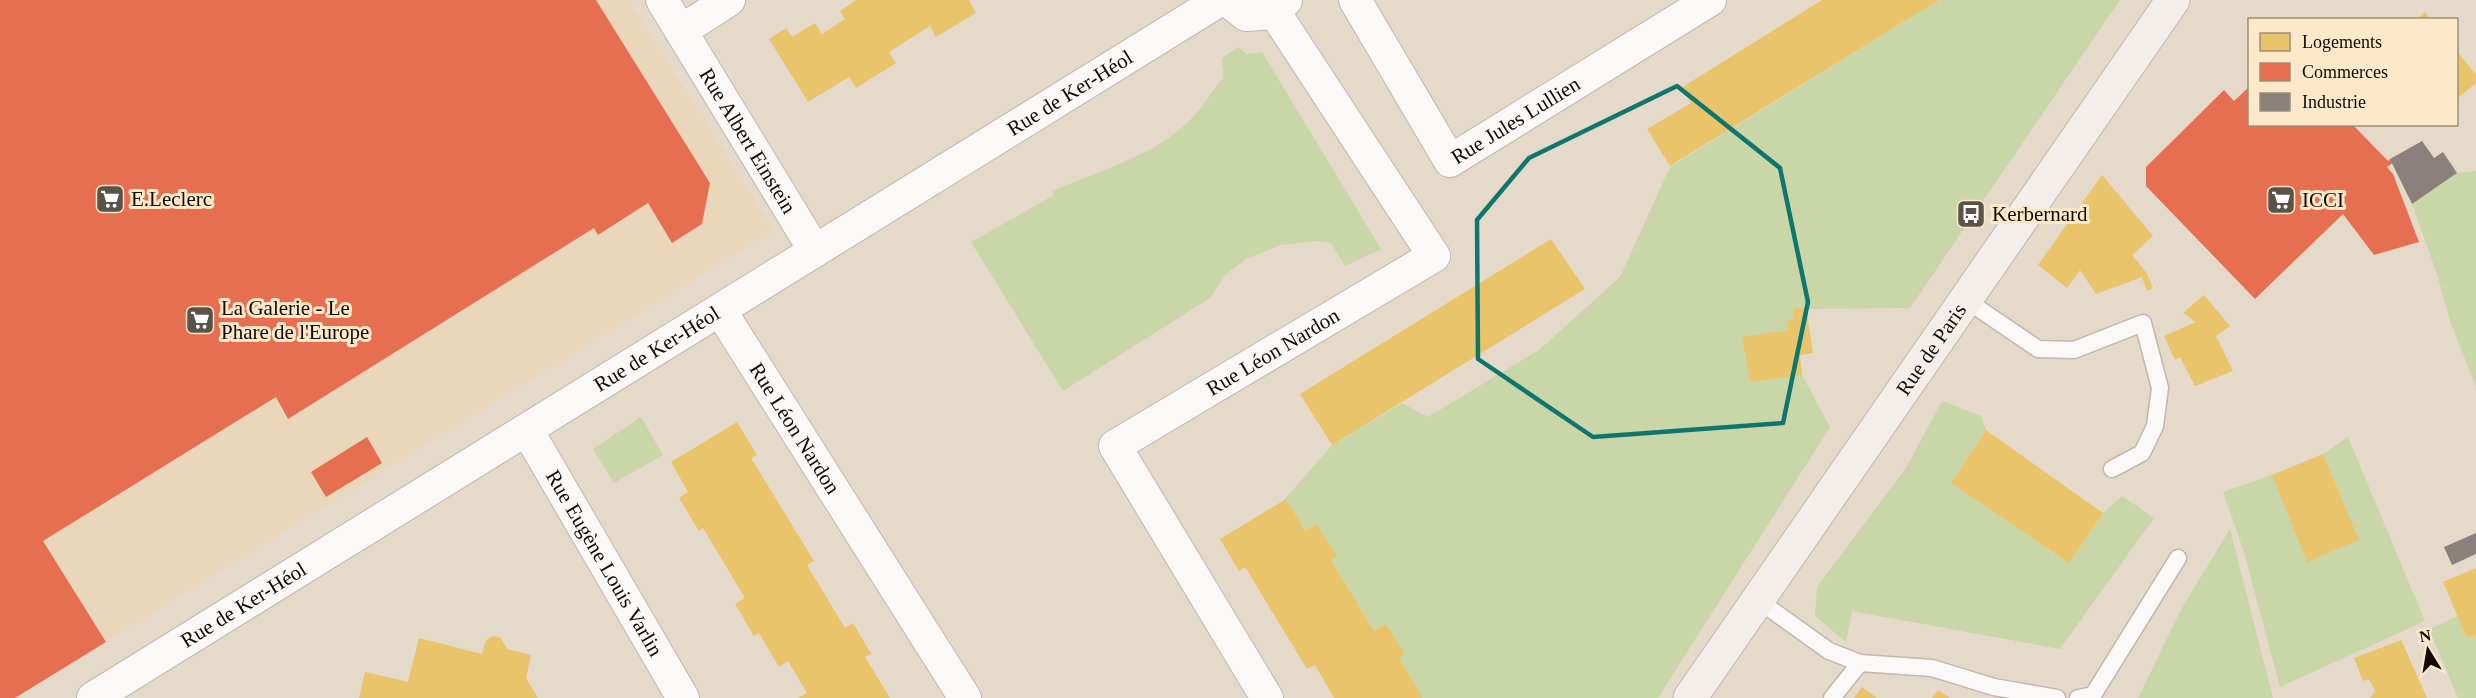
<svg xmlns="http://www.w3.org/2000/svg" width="2476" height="698" font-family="Georgia,serif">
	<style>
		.built { fill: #e9d6bb }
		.green { fill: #c8d6a8 }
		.homes { fill: #e9c46a }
		.shops { fill: #e76f51 }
		.industry { fill: #8a817c }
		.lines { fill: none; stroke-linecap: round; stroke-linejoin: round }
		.lane-casing { stroke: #c1b7ab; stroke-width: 19 }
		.street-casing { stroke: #c1b7ab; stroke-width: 34 }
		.secondary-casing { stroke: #c1b7ab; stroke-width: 35 }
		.lane { stroke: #fbf9f7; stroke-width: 16 }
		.street { stroke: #fbf9f7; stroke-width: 32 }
		.secondary { stroke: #f3eee9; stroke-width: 33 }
		.marked { fill: none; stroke: #0f766e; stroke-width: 4.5; stroke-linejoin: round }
		.labels { text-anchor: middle; stroke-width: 6; stroke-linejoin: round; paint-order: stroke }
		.street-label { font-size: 21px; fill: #110a02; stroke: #fee8ca }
		.poi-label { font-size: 21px; fill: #110a02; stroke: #fee8ca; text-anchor: start }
	</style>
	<rect width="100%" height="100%" fill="#e5daca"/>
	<polygon class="built" points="0,0 630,0 774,231 15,698 0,698"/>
	<g class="green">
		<polygon points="1939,0 2120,0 1910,308 1793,309 1794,319 1787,321 1788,330 1743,337 1750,382 1802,375 1830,427 1658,698 1423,698 1399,658 1404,654 1386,624 1374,631 1331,560 1336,556 1317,524 1305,530 1286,499 1283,501 1332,445 1402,403 1428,417 1539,350 1620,277 1670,167"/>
		<path d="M 1238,47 L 1247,54 L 1262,52 L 1381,249 L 1345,266 L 1331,243 L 1315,241 L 1281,245 L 1246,259 L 1226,274 L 1210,298 L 1063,391 L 971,242 L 1054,195 L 1052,191 C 1096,172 1154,156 1189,121 C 1202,108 1212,92 1223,77 L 1222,58 Z"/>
		<polygon points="2476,171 2476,387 2450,321 2437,274 2412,204 2457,173"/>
		<polygon points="1942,401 1981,416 1986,430 1951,483 2069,563 2103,513 2122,496 2154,518 2060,649 1852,611 1846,642 1815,616 1817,587 1906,468"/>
		<polygon points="641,417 663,455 614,483 593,449"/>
		<polygon points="2348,437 2425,621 2280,687 2243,549 2223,492 2272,475 2359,540 2323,454"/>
		<polygon points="2230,529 2273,698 2138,698 2182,608"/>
		<polygon points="2458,616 2467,638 2476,635 2476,698 2458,698 2429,629"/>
	</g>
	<g class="homes">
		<polygon points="856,0 969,0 976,13 936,37 930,26 889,52 896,63 856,88 849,77 808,102 769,39 786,28 792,37 815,23 822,34 845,19 840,11"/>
		<polygon points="1822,0 1939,0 1670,166 1647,129 1691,103 1681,88"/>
		<polygon points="2425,12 2431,20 2416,20"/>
		<polygon points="2457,51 2476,75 2476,83 2457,99"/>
		<polygon points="2102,175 2153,236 2132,255 2146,272 2153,288 2147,291 2142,277 2096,294 2080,270 2067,288 2038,265"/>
		<polygon points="1551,239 1585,289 1332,445 1300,394"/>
		<polygon points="2204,295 2230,326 2216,336 2233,371 2195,386 2180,357 2175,360 2164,336 2196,322 2183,313"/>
		<polygon points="1806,308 1813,353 1800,355 1802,375 1750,382 1742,337 1788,330 1787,320 1794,319 1793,309"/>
		<polygon points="737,422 757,455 751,458 814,561 807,565 845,628 853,623 871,654 865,657 890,698 797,698 807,693 788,661 779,667 759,633 754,636 735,604 745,598 703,528 699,531 679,498 688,492 671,462"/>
		<polygon points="1986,430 2103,513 2069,563 1951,483"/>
		<polygon points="2323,454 2359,540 2307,562 2272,475"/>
		<polygon points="1286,499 1305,530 1317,524 1337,556 1331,560 1374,631 1386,624 1405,654 1399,658 1423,698 1334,698 1315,665 1307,669 1245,567 1239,571 1220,539"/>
		<polygon points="2476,568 2476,635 2467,638 2443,582"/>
		<polygon points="493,636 501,638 507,649 531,655 526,678 538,698 359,698 365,672 408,682 419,638 482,654 486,640"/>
		<polygon points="2401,640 2427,698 2370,698 2375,691 2369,679 2363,681 2354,658"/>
		<polygon points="1862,687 1877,698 1854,698"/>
		<polygon points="1938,690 1950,698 1932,698"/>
	</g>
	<g class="shops">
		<polygon points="0,0 596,0 710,183 702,224 672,243 648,203 598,235 594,228 288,419 276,397 43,541 106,642 15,698 0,698"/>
		<polygon points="2250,86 2250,124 2352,124 2388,161 2390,159 2393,163 2387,167 2393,174 2419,242 2374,255 2343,214 2255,299 2146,186 2146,167 2224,90 2234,101"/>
		<polygon points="367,437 382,463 326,497 311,472"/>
	</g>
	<g class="industry">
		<polygon points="2422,141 2434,158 2443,152 2457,173 2412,204 2390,159"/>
		<polygon points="2476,533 2476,554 2452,565 2444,547"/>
	</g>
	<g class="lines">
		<g class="lane-casing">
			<g id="lane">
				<polyline points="1966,300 2038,349 2074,350 2143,323 2160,388 2155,426 2142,453 2112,469"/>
				<polyline points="1758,600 1829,651 1860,663 1932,668 1994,687 2057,698"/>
				<polyline points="1832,698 1860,663"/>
				<polyline points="2078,698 2093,695 2178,558"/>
			</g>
		</g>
		<g class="street-casing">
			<g id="street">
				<path id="s1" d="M 662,0 L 815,251"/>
				<polyline points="1227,0 1246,15 1275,13 1286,0"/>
				<path id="s2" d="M 1355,0 L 1450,161 L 1710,0"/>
				<polyline points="681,31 729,0"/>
				<path id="s3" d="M 720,310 L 965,698"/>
				<path id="s4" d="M 527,430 L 683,698"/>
				<path id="s5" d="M 93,698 L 1220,0"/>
				<path id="s6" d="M 1267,698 L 1115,446 L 1434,256 L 1275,13"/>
			</g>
		</g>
		<g class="secondary-casing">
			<g id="secondary">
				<path id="s7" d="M 1690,698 L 2173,0"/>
			</g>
		</g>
		<use href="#lane" class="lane"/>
		<use href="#street" class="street"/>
		<use href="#secondary" class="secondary"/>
	</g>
	<path class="marked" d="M 1677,86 L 1780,168 L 1808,302 L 1783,423 L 1593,437 L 1478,359 L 1477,220 L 1529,158 Z"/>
	<defs>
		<g id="supermarket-square" transform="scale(1.5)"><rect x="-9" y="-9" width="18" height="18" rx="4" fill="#5b5348" stroke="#fee8ca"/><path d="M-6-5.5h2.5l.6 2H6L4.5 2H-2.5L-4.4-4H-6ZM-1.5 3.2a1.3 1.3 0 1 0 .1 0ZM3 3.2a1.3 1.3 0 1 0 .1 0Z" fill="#fff"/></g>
		<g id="bus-square" transform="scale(1.5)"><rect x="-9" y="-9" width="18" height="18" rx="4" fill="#5b5348" stroke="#fee8ca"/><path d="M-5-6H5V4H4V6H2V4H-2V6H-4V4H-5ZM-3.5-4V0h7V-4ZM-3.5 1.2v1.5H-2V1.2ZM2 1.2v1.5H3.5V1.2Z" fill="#fff"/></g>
	</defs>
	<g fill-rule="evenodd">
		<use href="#supermarket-square" x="110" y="199"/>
		<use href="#supermarket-square" x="2281" y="200"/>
		<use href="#bus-square" x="1971" y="214"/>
		<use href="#supermarket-square" x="200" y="320"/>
	</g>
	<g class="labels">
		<g class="street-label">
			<text dy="7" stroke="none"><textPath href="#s5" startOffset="1149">Rue de Ker-Héol</textPath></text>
			<text dy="7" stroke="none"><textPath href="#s2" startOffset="264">Rue Jules Lullien</textPath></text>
			<text dy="7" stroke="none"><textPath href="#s1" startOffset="165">Rue Albert Einstein</textPath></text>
			<text dy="7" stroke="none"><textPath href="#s5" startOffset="663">Rue de Ker-Héol</textPath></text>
			<text dy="7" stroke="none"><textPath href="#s7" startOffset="424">Rue de Paris</textPath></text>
			<text dy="7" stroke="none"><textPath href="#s6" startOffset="478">Rue Léon Nardon</textPath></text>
			<text dy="7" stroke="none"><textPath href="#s3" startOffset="140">Rue Léon Nardon</textPath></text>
			<text dy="7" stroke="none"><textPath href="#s4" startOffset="154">Rue Eugène Louis Varlin</textPath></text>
			<text dy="7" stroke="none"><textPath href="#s5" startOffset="177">Rue de Ker-Héol</textPath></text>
		</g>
		<g class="poi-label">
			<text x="131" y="206">E.Leclerc</text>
			<text x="2302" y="207">ICCI</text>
			<text x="1992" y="221">Kerbernard</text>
			<text x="221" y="315">La Galerie - Le<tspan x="221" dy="24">Phare de l'Europe</tspan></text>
		</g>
	</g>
	<rect x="2248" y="18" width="210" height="108" fill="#fee8ca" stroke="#9f8f7a" stroke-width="1.5"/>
	<rect x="2260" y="33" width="30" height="18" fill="#e9c46a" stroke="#9f8f7a" stroke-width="1.5"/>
	<text x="2302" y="48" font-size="18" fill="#110a02">Logements</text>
	<rect x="2260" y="63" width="30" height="18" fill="#e76f51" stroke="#9f8f7a" stroke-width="1.5"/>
	<text x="2302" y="78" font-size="18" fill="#110a02">Commerces</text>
	<rect x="2260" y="93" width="30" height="18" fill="#8a817c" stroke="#9f8f7a" stroke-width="1.5"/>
	<text x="2302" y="108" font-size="18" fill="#110a02">Industrie</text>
	<g transform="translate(2428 650) rotate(349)" stroke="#fee8ca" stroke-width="4.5" paint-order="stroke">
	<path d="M0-4.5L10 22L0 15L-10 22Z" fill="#110a02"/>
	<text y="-9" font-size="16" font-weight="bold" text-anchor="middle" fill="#110a02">N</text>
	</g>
</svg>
